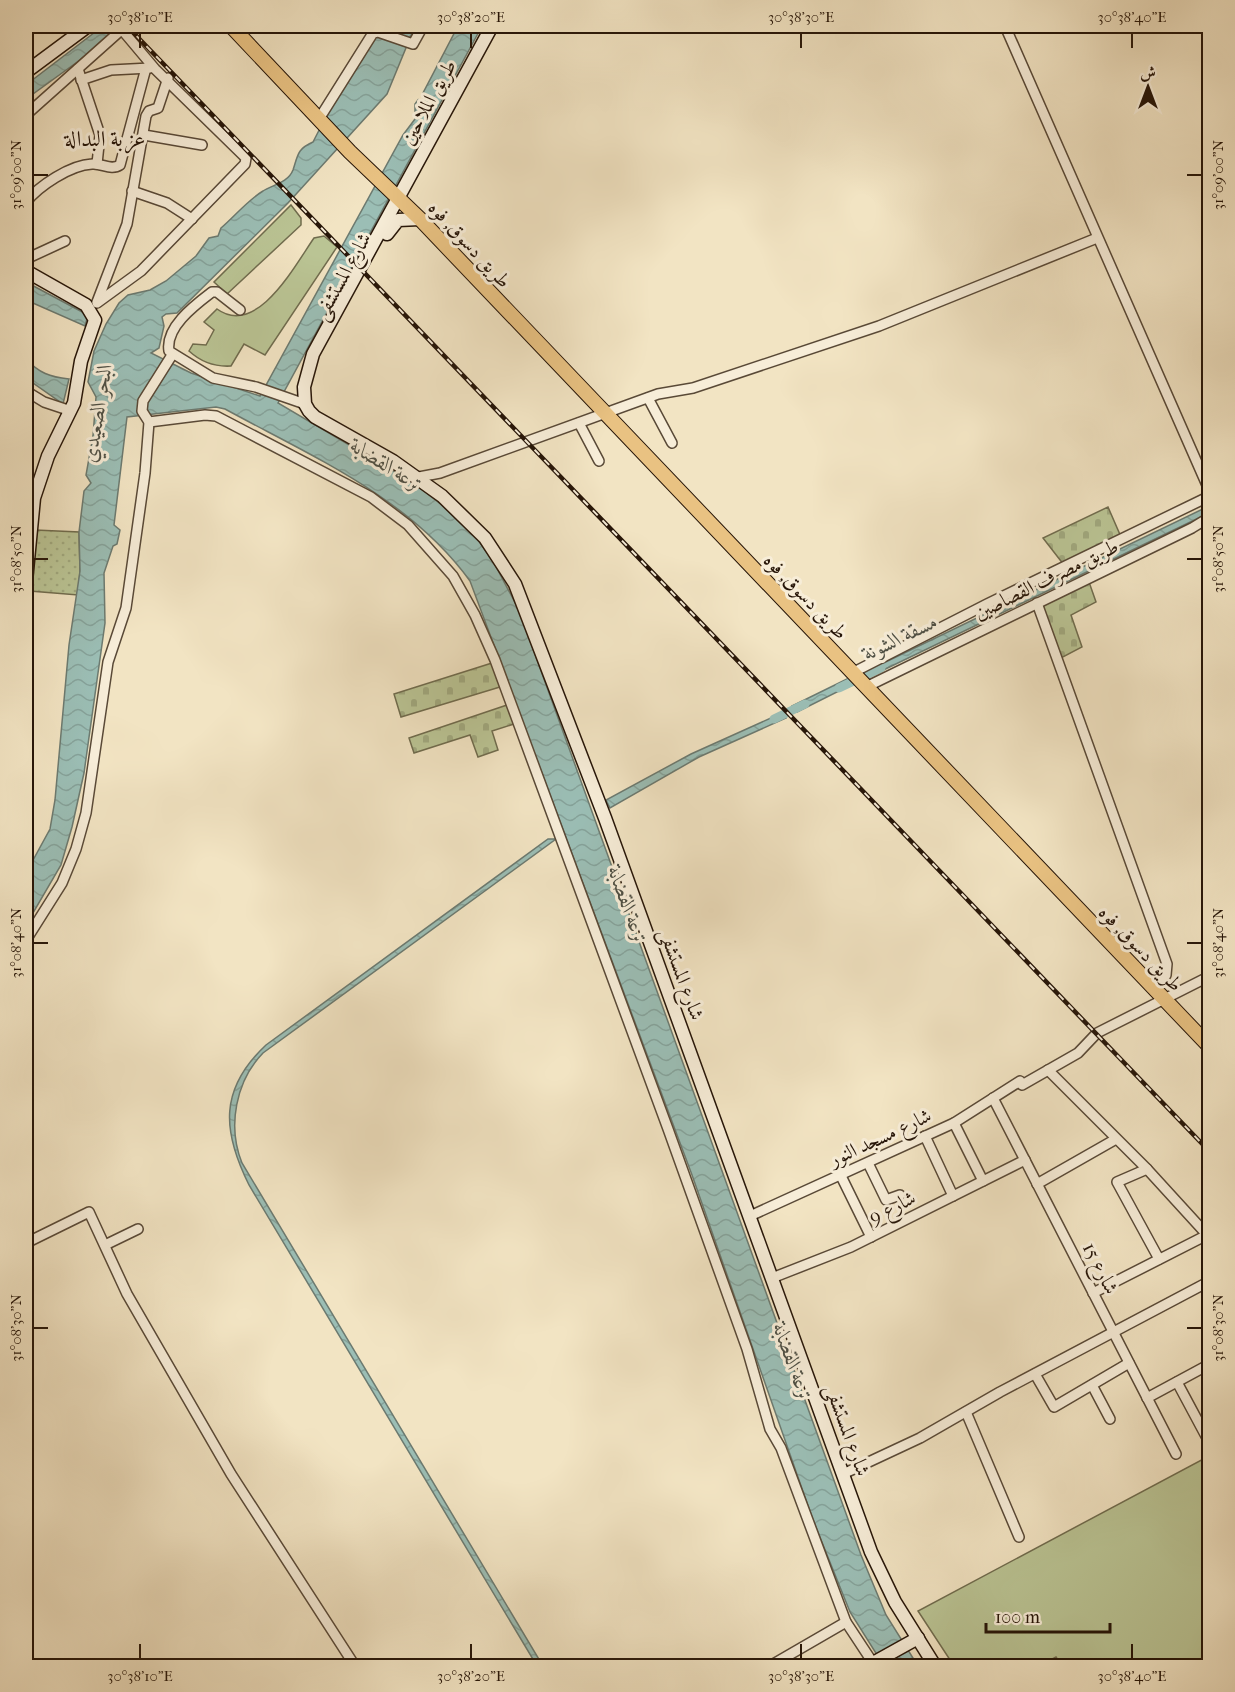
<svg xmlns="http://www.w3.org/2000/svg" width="1235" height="1692" font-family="'IM FELL French Canon',Amiri,serif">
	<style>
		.grass { fill: #bac494; stroke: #706c4e; stroke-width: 1.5 }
		.cemetery { fill: url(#cemetery-stones); stroke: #706c4e; stroke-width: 1.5 }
		.garden { fill: url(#garden-dots); stroke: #706c4e; stroke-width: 1.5 }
		.water { fill: url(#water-waves); stroke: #6c7a70; stroke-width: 1.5 }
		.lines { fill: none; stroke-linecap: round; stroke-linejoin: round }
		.canal { stroke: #9bbeb5; stroke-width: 9 }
		.street-casing { stroke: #594937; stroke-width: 12 }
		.secondary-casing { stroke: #261508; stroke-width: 15 }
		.primary-casing { stroke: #261508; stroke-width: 16 }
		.street { stroke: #f7edd8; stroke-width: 9 }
		.secondary { stroke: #f7edd8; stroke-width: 12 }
		.primary { stroke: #e9c282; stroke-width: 14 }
		.rail-casing { stroke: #261508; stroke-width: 4.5 }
		.rail { stroke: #f7edd8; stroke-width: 2; stroke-dasharray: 7; stroke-linecap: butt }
		.ticks { fill: none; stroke: #261508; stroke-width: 2 }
		.labels { text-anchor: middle; stroke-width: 6; stroke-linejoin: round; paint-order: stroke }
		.street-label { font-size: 20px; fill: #261508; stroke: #f7edd8 }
		.water-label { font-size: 21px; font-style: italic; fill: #4f5045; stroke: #f7edd8 }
		.quarter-label { font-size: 22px; fill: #261508; stroke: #f7edd8 }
		.neatline { fill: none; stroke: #261508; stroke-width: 2 }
		.ticks-label { font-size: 15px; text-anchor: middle; fill: #261508 }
	</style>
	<defs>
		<pattern id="cemetery-stones" width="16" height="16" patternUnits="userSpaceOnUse" patternTransform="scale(1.5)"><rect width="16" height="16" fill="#bac494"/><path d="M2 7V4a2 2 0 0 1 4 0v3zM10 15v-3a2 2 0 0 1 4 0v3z" fill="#a0a87e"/></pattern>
		<pattern id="garden-dots" width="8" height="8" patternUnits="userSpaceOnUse" patternTransform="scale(1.5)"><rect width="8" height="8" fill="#bac494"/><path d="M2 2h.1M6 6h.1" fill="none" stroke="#a0a87e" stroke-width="1.8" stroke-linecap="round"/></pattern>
		<pattern id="water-waves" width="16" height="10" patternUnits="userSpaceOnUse" patternTransform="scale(1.5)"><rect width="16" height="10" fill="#9bbeb5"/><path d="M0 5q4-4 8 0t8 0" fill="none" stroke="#85a29a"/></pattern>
	</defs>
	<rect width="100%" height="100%" fill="#f2e4c3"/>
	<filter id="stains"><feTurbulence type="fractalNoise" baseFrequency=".00333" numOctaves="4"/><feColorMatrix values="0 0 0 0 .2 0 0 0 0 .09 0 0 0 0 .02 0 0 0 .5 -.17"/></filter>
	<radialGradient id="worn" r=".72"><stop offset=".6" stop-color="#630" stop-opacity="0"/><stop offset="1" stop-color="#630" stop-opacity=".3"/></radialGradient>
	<g class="grass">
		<polygon points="291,205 301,218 301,225 227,294 214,282"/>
		<path d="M 324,236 L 337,247 L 265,355 L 244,344 L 231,366 C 215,367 201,362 189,351 L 193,344 L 206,345 L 214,330 L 204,322 L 217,309 C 257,338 295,265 314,238 Z"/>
		<polygon points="1209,1456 1209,1666 1062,1666 1056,1657 1039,1666 954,1666 918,1611"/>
	</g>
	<g class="cemetery">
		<polygon points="1108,507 1121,537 1064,565 1043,538"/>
		<polygon points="1089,582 1096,602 1071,615 1082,647 1061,658 1042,604"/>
		<polygon points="492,663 500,687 401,717 394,694"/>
		<polygon points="507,705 514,724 492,731 498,750 478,757 470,735 414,753 409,738"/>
	</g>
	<polygon class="garden" points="35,530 79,532 80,571 78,595 30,591"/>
	<g class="water">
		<polygon points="103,26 119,26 80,60 26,99 26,81 31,81"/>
		<path d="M 379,26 L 415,26 L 387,94 L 288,203 L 177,313 L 166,314 L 162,317 L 164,326 L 159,348 L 151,353 L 191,373 L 260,396 L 403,135 L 415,119 L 415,104 L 418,100 L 420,104 L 423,103 L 423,93 L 458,26 L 482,26 L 278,403 L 412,482 L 447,509 L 473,533 L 493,561 L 519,610 L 861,1555 L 886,1615 L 918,1666 L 884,1666 L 850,1612 L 813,1520 L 692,1175 L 470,581 C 410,498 313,457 225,409 L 216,407 L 127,417 L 114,525 L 120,530 L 117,544 L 113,546 L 104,573 L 105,623 L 84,773 L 72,827 L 61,865 L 26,925 L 26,873 L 50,829 L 55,800 L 69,645 L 80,571 L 79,532 L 84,491 L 91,483 L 86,475 L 93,436 L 96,397 L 88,382 L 94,351 L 106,324 L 119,303 L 128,295 L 150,290 L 166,281 L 196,256 L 209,238 L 218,236 L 221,228 C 234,217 248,200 263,191 C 272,185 288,183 293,170 C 298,155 297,149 313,142 L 348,74 L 374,40 Z"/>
		<polygon points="26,282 88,315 85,326 26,300"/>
		<path d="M 26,359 C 39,373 50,377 69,379 L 63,404 L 26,378 Z"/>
		<polygon points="1209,506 1209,513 873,675 869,670"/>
		<polygon points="847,679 851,685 797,712 792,706"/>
		<polygon points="782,713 786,718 699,757 610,808 606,800 691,754"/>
		<path d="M 548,839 L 556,839 L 263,1053 C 236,1081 227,1126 242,1163 L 543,1666 L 537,1666 L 249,1185 C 222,1131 219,1089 266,1045 Z"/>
	</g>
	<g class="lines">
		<g class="canal">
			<polyline points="839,688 881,668"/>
			<polyline points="774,719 805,704"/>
		</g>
		<g class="street-casing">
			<g id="street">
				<polyline points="1005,26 1210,492"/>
				<polyline points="78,69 100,135 97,164"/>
				<polyline points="81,80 111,70 150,68"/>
				<polyline points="26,115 119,32 123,31 155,69 246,158 245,164 141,271 97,303"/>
				<polyline points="319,119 373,33 378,32 413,44 423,26"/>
				<polyline points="144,135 202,145"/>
				<polyline points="132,191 167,203 192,219"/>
				<path d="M 26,202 C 39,186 70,165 92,164 C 102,163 111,171 120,165 L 146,68"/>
				<polyline points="26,259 65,241"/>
				<polyline points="97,302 127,224 146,116 149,111 158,108 168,78"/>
				<path d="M 240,310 L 217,292 L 212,292 C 195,305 165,327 169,351 L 213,378 L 256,387 L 305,404"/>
				<polyline points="26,391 44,402 71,411"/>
				<polyline points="648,398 672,443"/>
				<polyline points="149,422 205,415 216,416 371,497 408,525 453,576 475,615 495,660 668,1129 747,1349 770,1429 781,1448 846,1622 875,1666"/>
				<polyline points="579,423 599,461"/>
				<polyline points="419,477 440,473 658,394 693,388 879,326 1097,238"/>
				<polyline points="1037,603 1167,964 1166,975 1154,991"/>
				<polyline points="852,673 987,604 1210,496"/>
				<polyline points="866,687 1192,528 1210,517"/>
				<polyline points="26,940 62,883 76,849 86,813 108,662 126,608 145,473 149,422 142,411 143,401 172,355"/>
				<polyline points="1048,1070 1147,1169 1210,1238"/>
				<polyline points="1022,1085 1078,1053 1097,1033 1210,976"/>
				<polyline points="993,1098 1176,1454"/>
				<polyline points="954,1123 983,1181"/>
				<polyline points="925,1136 953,1196"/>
				<polyline points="868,1163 886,1200 900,1195"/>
				<polyline points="1147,1169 1117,1182 1159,1259"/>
				<polyline points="841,1176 871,1237"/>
				<polyline points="1037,1184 1116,1139"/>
				<polyline points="750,1216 954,1123 1020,1081"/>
				<polyline points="26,1243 89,1212 127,1294 231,1474 355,1666"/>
				<polyline points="105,1245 138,1229"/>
				<polyline points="772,1278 851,1247 1025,1160"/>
				<polyline points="1093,1293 1207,1235"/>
				<polyline points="1035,1374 1054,1407 1129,1363"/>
				<polyline points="1177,1382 1207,1438"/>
				<polyline points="1092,1385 1110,1419"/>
				<polyline points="1147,1398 1210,1364"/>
				<polyline points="966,1412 1019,1537"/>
				<polyline points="843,1474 920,1438 1000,1392 1210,1281"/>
				<polyline points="770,1666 846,1622"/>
			</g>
		</g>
		<g class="secondary-casing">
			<g id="secondary">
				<polyline points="492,26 313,354 304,387 305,404 309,411 315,417 393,461 442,496 485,538 515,584 605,818 871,1552 895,1602 935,1666"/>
				<polyline points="26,72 88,26"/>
				<polyline points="387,234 398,220 420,219"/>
				<polyline points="26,271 86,305 95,320 81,361 74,403 48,456 34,498 26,581"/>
				<polyline points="873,1663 918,1638"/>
			</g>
		</g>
		<g class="primary-casing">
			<polyline id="primary" points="231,26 350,152 420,219 1210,1047"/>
		</g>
		<use href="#street" class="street"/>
		<use href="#secondary" class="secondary"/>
		<use href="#primary" class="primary"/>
		<g class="rail-casing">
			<polyline id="rail" points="127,26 1210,1152"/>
		</g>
		<use href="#rail" class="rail"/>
	</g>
	<path class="ticks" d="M 140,33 L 140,48M 471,33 L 471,48M 801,33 L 801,48M 1132,33 L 1132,48M 33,175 L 48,175M 1187,175 L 1202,175M 33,559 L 48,559M 1187,559 L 1202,559M 33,943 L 48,943M 1187,943 L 1202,943M 33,1328 L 48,1328M 1187,1328 L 1202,1328M 140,1644 L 140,1659M 471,1644 L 471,1659M 801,1644 L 801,1659M 1132,1644 L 1132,1659"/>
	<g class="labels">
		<g class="street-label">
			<text transform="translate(428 102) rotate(-61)" y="7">طريق الملاحين</text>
			<text transform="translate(470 244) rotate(47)" y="7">طريق دسوق, فوه</text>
			<text transform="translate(342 276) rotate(-61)" y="7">شارع المستشفى</text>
			<text transform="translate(1046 579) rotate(-26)" y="7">طريق مصرف القصاصين</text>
			<text transform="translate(806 596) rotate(46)" y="7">طريق دسوق, فوه</text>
			<text transform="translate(1141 948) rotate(46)" y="7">طريق دسوق, فوه</text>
			<text transform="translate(682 974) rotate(70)" y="7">شارع المستشفى</text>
			<text transform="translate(880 1137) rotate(-25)" y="7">شارع مسجد النور</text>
			<text transform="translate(892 1207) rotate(-27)" y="7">شارع 9</text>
			<text transform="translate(1101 1268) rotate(63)" y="7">شارع 15</text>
			<text transform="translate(848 1430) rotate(70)" y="7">شارع المستشفى</text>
		</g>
		<g class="water-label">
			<text transform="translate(97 413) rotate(-81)" y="7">البحر الصعيدي</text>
			<text transform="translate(387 465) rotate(32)" y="7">ترعة القضابة</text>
			<text transform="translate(900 637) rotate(-26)" y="7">مسقة الشونة</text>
			<text transform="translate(628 905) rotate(70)" y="7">ترعة القضابة</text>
			<text transform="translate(793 1362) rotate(70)" y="7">ترعة القضابة</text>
		</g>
		<g class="quarter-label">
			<text x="105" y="146">عزبة البدالة</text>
		</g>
	</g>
	<rect width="1235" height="1692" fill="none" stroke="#f2e4c3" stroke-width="66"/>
	<g transform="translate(1148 87)" stroke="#f7edd8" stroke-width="4.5" paint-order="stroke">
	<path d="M0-4.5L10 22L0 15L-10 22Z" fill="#261508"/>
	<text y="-9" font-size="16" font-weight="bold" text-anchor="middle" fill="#261508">ش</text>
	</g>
	<path d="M986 1623v9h124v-9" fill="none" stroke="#261508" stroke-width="3"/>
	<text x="995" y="1623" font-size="18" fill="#261508" stroke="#f7edd8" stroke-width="4.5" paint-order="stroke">100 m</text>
	<rect x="33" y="33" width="1169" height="1626" class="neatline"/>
	<g class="ticks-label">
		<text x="140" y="22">30°38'10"E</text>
		<text x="471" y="22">30°38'20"E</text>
		<text x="801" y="22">30°38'30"E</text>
		<text x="1132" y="22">30°38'40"E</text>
		<text transform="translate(16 175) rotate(-90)" y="5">31°09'00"N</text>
		<text transform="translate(1218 175) rotate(-90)" y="5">31°09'00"N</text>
		<text transform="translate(16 559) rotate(-90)" y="5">31°08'50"N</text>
		<text transform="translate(1218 559) rotate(-90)" y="5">31°08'50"N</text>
		<text transform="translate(16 943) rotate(-90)" y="5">31°08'40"N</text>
		<text transform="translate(1218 943) rotate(-90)" y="5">31°08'40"N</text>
		<text transform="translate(16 1328) rotate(-90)" y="5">31°08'30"N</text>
		<text transform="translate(1218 1328) rotate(-90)" y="5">31°08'30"N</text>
		<text x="140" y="1681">30°38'10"E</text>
		<text x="471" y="1681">30°38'20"E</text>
		<text x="801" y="1681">30°38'30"E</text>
		<text x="1132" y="1681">30°38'40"E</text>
	</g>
	<rect width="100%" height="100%" filter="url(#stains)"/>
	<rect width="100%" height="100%" fill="url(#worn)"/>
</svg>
